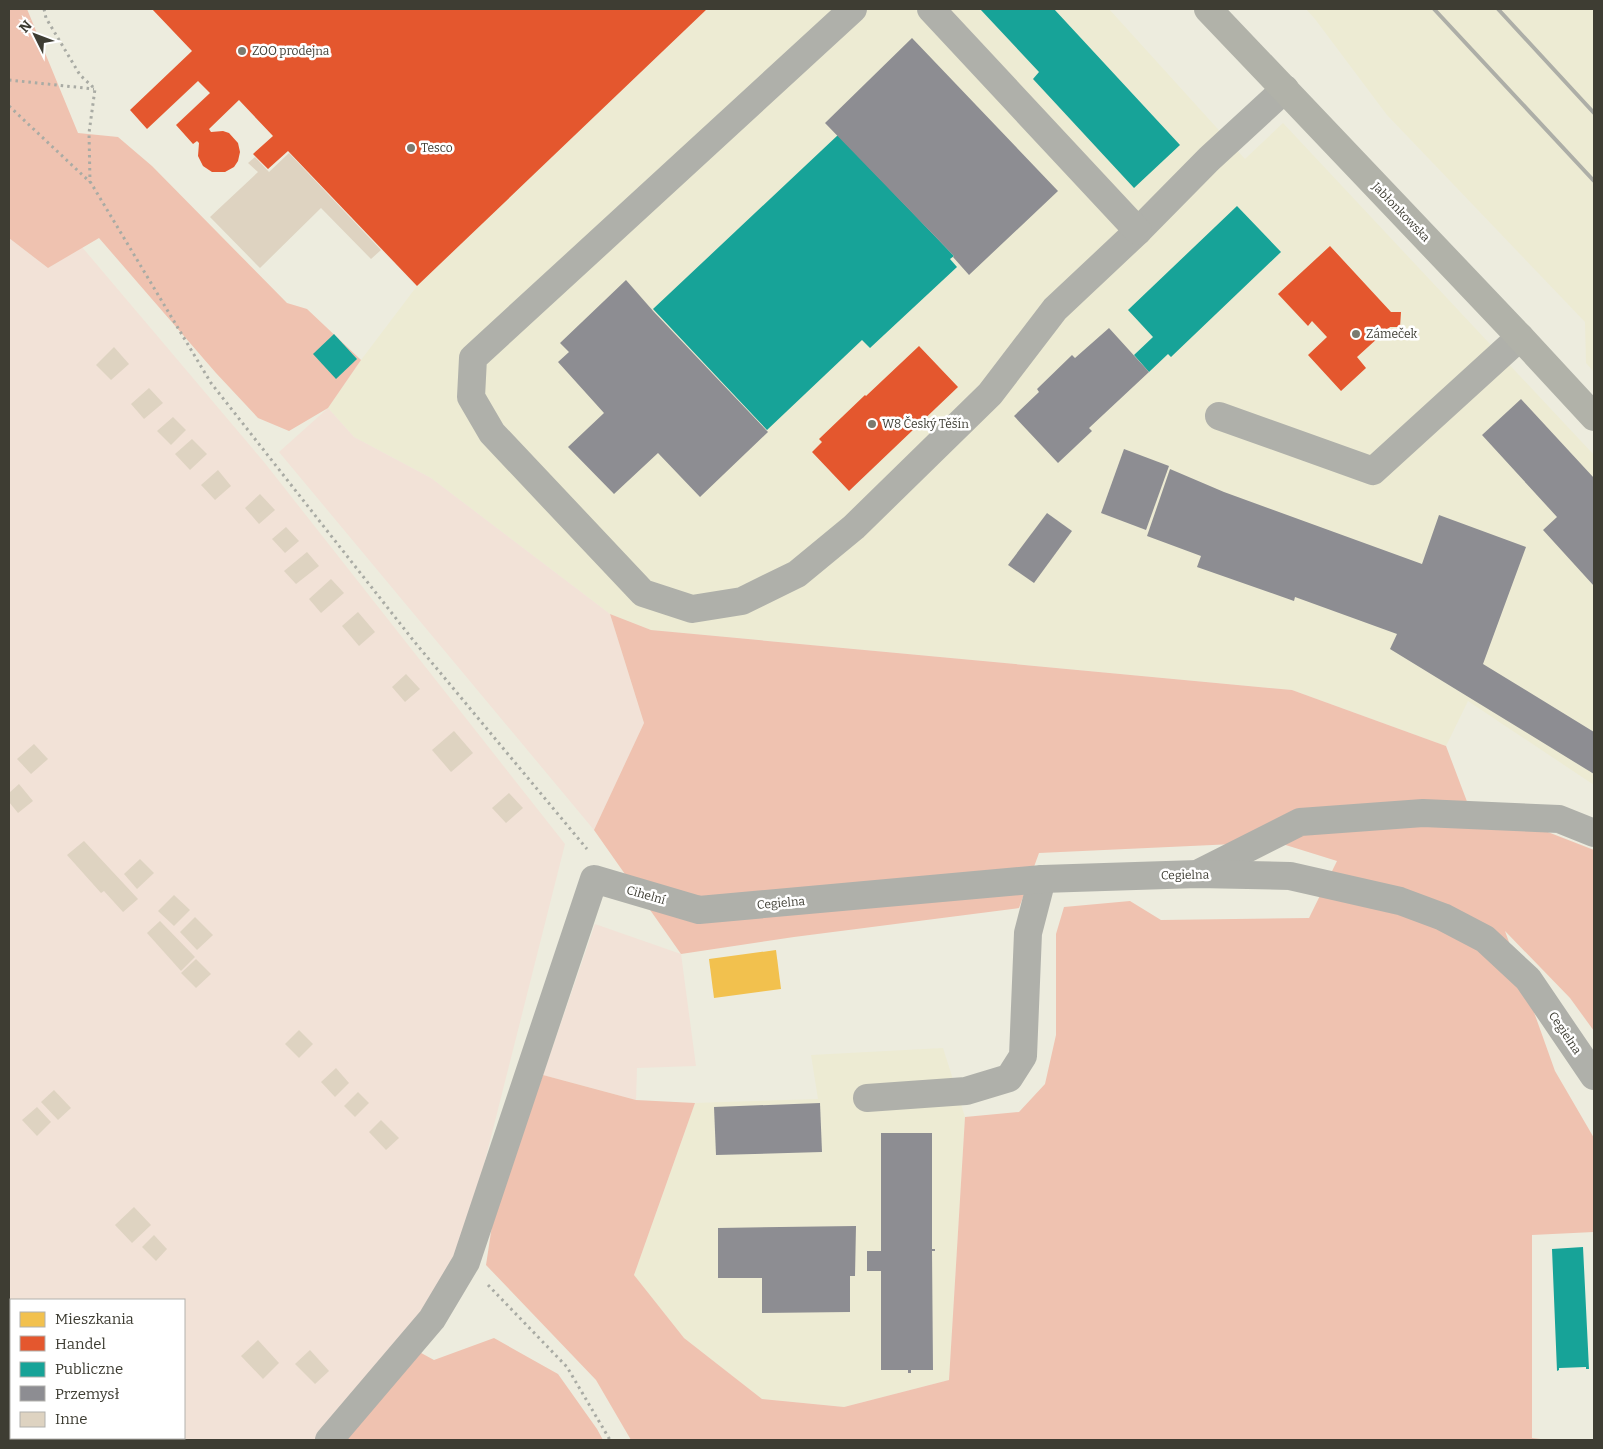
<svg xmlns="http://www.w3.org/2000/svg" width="1603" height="1449" font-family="Bitter,serif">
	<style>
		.built { fill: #edebd3 }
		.green { fill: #f2e2d7; fill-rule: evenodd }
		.forest { fill: #efc2b0 }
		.homes { fill: #f2c14e }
		.shops { fill: #e4572e }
		.public { fill: #17a398 }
		.industry { fill: #8d8d92 }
		.building { fill: #ded3c1 }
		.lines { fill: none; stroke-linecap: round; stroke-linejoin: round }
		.path { stroke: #a9aba4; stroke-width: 3; stroke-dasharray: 2.5 4; stroke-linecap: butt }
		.minor { stroke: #afb0aa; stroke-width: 28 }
		.major { stroke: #b1b2a9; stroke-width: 28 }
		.rail { stroke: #adaea7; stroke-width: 4 }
		.poi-dot { fill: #7b7a6f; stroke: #fff; stroke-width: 2 }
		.labels { text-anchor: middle; stroke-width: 5; stroke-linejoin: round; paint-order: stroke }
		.poi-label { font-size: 12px; fill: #3e3d33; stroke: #fff; text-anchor: start }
		.street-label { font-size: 12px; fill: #3e3d33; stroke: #fff }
	</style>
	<rect width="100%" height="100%" fill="#edecde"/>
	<g class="built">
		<polygon points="706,9 1109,9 1245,159 1283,123 1594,455 1594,785 1468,701 1446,746 1292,690 651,630 610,614 431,478 354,437 328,408 361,360 417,286"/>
		<polygon points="1306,9 1594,9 1594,372 1586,363 1585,322 1387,115 1315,19"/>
		<polygon points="943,1048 965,1117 949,1380 844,1407 762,1399 684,1338 634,1275 695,1103 818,1099 811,1055"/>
	</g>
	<g class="green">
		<path d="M 9,238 L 48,268 L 82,247 L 264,462 L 565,844 L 463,1248 L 401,1342 L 317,1440 L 9,1440 ZM 11,1300 L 184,1300 L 184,1438 L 11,1438 Z"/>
		<polygon points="328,408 354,437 431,478 610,614 644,723 594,830 279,452"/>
		<polygon points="595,924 681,954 696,1066 637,1068 636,1100 543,1075"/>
	</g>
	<g class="forest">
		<polygon points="9,9 27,9 78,133 118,137 152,166 287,303 307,309 361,360 328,408 289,431 258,418 216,373 99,238 48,268 9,238"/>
		<polygon points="610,614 651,630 1292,690 1446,746 1477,828 1540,829 1594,850 1594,1031 1570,998 1505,931 1555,1071 1594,1138 1594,1232 1532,1235 1532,1438 1549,1440 631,1440 596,1380 486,1265 496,1199 543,1075 636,1100 695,1103 634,1275 684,1338 762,1399 844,1407 949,1380 965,1117 1019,1112 1045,1084 1056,1035 1056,934 1064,907 1130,901 1161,920 1309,918 1337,861 1276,842 1039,853 1019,908 794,937 681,954 594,830 644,723"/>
		<polygon points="494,1338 558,1374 597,1429 603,1440 317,1440 401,1342 434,1360"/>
	</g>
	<polygon class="homes" points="776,950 781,989 714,998 709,959"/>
	<g class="shops">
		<polygon points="152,9 707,9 417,286 288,151 268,169 253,154 273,136 239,100 209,129 211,132 223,131 229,133 238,143 240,152 238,161 234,167 225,172 212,172 203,166 198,156 199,143 197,141 193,144 176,125 210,93 198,81 147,129 130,110 192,51"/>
		<polygon points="1330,246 1391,312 1401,312 1400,327 1390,327 1357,357 1366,368 1341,391 1308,355 1327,337 1312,321 1308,326 1278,294"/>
		<polygon points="919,346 958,387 849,491 812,452 822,442 819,439 865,395 866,396"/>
	</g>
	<g class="public">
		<polygon points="980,9 1054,9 1180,145 1134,188 1033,79 1039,72"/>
		<polygon points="838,135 954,256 950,259 957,267 870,348 862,340 767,430 653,309"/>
		<polygon points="1237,206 1281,252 1171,357 1168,354 1149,372 1134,355 1153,337 1128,310"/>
		<polygon points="334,334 357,359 336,379 313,354"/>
		<polygon points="1583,1247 1589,1369 1586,1369 1586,1367 1559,1368 1559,1370 1557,1371 1552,1249"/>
	</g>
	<g class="industry">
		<polygon points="912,38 1058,191 969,275 953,257 954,256 825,123"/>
		<polygon points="626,280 654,312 768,432 700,497 658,453 614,494 568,447 604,413 558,362 569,352 560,343"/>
		<polygon points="1109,328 1149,372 1089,428 1092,431 1058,463 1014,416 1039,392 1037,389 1072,355 1075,358"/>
		<polygon points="1521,399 1594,478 1594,586 1543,530 1557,517 1482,435"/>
		<polygon points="1124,449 1169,466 1146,530 1101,513"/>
		<polygon points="1170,469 1224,492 1422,564 1439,515 1526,547 1483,664 1594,732 1594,774 1390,649 1397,634 1295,597 1294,601 1197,567 1201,556 1147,536"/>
		<polygon points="1047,513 1072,531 1034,583 1008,565"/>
		<polygon points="820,1103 822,1152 716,1155 714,1107"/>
		<polygon points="881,1133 932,1133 932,1249 935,1249 935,1251 932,1251 933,1370 911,1370 911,1373 908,1373 908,1370 881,1370 881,1271 867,1271 867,1251 881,1251"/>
		<polygon points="856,1226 855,1276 850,1276 850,1312 762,1313 762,1278 718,1278 718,1228"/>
	</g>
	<g class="building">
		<polygon points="289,153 381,250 371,259 321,208 260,268 210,217 258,172 248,163 255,157 269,172"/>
		<polygon points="114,347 129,364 111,380 96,365"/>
		<polygon points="149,388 163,403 144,419 131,404"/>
		<polygon points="173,417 186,430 171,445 157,431"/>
		<polygon points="192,439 207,454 190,470 175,454"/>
		<polygon points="218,470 231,486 215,500 201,485"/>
		<polygon points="260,494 275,510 259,524 245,508"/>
		<polygon points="286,527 299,541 285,553 272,539"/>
		<polygon points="307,552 319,566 296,584 284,571"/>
		<polygon points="331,579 344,593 321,613 309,599"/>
		<polygon points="358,612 375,632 359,646 342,626"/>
		<polygon points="406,674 420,689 405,702 392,687"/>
		<polygon points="454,731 473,753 451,772 432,750"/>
		<polygon points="34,744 48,759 31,774 17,759"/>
		<polygon points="19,784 33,801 18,813 9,802 9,793"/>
		<polygon points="509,793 523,808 506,823 492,808"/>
		<polygon points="84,841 138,899 123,912 104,891 101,893 67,855"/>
		<polygon points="140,859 154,873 137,889 124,874"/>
		<polygon points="174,895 190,910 174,926 158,911"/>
		<polygon points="195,917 213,935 197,950 180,932"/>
		<polygon points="160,921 195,957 181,971 147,933"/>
		<polygon points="196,959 211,974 196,988 181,973"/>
		<polygon points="299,1030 313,1044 299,1058 285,1044"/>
		<polygon points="336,1068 349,1083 335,1097 321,1082"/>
		<polygon points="54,1090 71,1108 58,1120 41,1102"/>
		<polygon points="358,1092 369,1103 355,1117 344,1106"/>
		<polygon points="37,1107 51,1122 37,1136 22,1120"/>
		<polygon points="381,1120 399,1138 386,1150 369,1132"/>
		<polygon points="134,1207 151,1225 132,1243 115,1225"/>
		<polygon points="154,1235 167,1249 156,1261 142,1247"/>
		<polygon points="258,1340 279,1363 263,1379 241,1356"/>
		<polygon points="310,1350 329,1371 315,1384 295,1364"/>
	</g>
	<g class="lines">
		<g class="path">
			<polyline points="44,9 46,18 80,75 95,89 89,133 90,182"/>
			<polyline points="9,80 94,89"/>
			<polyline points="9,106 91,183 211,383 413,640 587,849"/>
			<polyline points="488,1285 567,1367 610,1440"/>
		</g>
		<g class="minor">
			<polyline points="853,9 473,358 471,397 492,433 643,593 692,609 742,601 797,574 854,527 990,394 1055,309 1138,231 1209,159 1285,89"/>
			<polyline points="931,9 1138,231"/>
			<polyline points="1219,416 1373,471 1520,337"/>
			<polyline points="1201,872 1300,822 1423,813 1559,819 1594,833"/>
			<polyline points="867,1098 966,1091 1009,1078 1023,1056 1028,933 1042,879"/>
			<polyline points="329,1440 432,1319 466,1262 594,879 699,910 1042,879 1198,874 1290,876 1400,901 1443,917 1485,939 1528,979 1594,1076"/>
		</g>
		<polyline class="major" points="1208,9 1520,337 1594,417"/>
		<g class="rail">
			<polyline points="1434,9 1594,181"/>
			<polyline points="1498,9 1594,113"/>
		</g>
	</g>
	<g class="poi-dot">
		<circle cx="242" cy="51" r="5"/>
		<circle cx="411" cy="148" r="5"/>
		<circle cx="1356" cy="334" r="5"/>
		<circle cx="872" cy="424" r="5"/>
	</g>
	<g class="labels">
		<g class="poi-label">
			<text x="252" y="55">ZOO prodejna</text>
			<text x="421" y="152">Tesco</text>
			<text x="1366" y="338">Zámeček</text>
			<text x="882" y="428">W8 Český Těšín</text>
		</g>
		<g class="street-label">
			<text transform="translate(1401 212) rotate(46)" y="4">Jabłonkowska</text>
			<text transform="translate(1185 875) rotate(-1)" y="4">Cegielna</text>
			<text transform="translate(646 895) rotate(16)" y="4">Cihelní</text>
			<text transform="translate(781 903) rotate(-5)" y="4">Cegielna</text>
			<text transform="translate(1565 1033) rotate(56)" y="4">Cegielna</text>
		</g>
	</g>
	<rect width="1603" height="1449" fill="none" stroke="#3e3d33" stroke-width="20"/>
	<rect x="10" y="1299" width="175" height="140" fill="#ffffff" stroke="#b2b1ad"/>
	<rect x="20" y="1312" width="25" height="15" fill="#f2c14e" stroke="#b2b1ad"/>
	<text x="55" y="1324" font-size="15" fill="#3e3d33">Mieszkania</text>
	<rect x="20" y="1336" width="25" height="15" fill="#e4572e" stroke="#b2b1ad"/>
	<text x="55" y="1349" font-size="15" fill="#3e3d33">Handel</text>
	<rect x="20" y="1362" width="25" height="15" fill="#17a398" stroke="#b2b1ad"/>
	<text x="55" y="1374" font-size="15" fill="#3e3d33">Publiczne</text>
	<rect x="20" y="1386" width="25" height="15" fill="#8d8d92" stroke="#b2b1ad"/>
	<text x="55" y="1399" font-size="15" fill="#3e3d33">Przemysł</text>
	<rect x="20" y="1412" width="25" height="15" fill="#ded3c1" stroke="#b2b1ad"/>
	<text x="55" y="1424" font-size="15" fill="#3e3d33">Inne</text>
	<g transform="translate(35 35) rotate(312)" stroke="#ffffff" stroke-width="4" paint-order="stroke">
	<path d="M0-4L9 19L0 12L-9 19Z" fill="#3e3d33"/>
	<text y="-8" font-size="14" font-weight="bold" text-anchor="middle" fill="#3e3d33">N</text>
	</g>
</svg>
